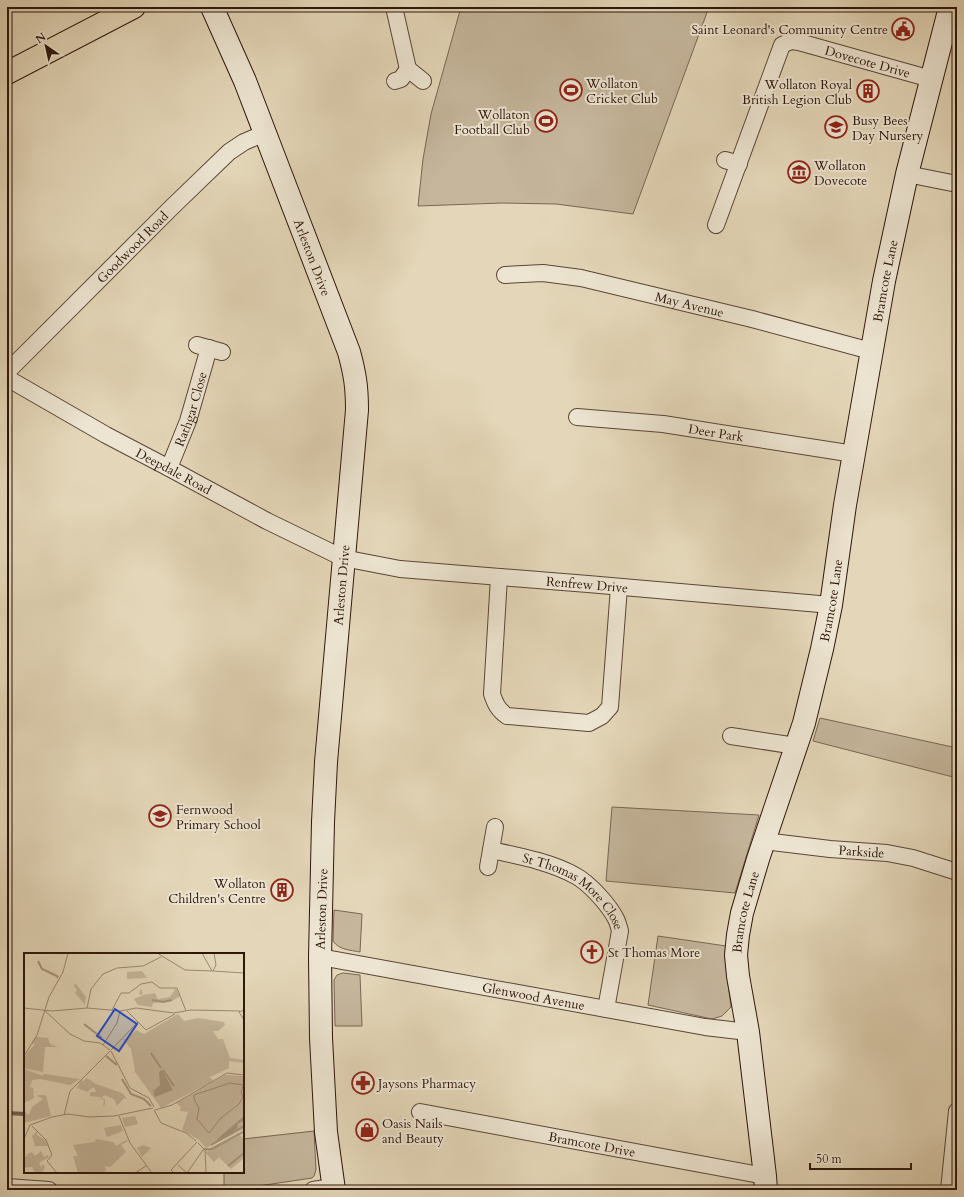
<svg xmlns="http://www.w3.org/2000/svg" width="964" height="1197" font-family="Cardo,serif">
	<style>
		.green { fill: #c5b69c; stroke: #796654 }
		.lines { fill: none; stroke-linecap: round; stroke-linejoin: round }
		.stream { stroke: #766250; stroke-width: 4 }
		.street-casing { stroke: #5b4637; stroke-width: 18 }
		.secondary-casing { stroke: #2d160c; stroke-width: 24 }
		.primary-casing { stroke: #2d160c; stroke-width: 24 }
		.street { stroke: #ede5d2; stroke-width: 16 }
		.secondary { stroke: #ede5d2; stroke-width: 22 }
		.primary { stroke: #e4d7b9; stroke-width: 22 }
		.labels { text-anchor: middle; stroke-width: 4; stroke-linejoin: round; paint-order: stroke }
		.poi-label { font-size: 13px; fill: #2d160c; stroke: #ede5d2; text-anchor: start }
		.street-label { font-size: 13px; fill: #2d160c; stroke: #ede5d2 }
		.inset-river { fill: none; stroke: #a6957e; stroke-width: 2 }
		.inset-road { fill: none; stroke: #9b8a74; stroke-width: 1 }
		.view { fill: #1d4ed8; fill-opacity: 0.15; stroke: #1d4ed8; stroke-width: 2 }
		.inset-edge { fill: none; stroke: #2d160c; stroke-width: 2 }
	</style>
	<rect width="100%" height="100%" fill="#e4d7b9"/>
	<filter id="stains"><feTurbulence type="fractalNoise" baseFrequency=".005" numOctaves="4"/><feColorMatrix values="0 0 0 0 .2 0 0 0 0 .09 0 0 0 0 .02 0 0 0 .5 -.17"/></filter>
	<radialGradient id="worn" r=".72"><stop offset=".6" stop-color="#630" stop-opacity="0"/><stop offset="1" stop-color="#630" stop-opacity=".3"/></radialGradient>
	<g class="green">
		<polygon points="461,7 709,7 633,214 556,204 502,203 418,206 423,159 431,114"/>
		<polygon points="820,718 957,748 957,778 813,741"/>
		<polygon points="612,807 759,815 735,893 606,881"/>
		<path d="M 334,910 L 362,914 L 360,952 C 350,950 339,950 333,941 Z"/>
		<polygon points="658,936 726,946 727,975 731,1007 722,1016 712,1019 648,1005"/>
		<polygon points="343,973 360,975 362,1026 335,1026 334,980 337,975"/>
		<polygon points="314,1131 316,1170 314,1176 312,1178 245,1188 224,1188 224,1172 243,1172 243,1139"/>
	</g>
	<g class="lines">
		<polyline class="stream" points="7,1113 25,1114"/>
		<g class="street-casing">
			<g id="street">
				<polyline points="394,7 408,69"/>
				<polyline points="395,81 401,79 408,69 423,81"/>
				<polyline points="725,160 739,164"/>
				<polyline points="907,174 957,184"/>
				<path id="s1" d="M 716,225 L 782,45 L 791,41 L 799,42 L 931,79"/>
				<path id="s2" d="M 505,275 L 543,273 L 581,278 L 752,319 L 871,351"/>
				<polyline points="197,345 222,352"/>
				<path id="s3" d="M 7,372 L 171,208 L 229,152 L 244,142 L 265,133"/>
				<path id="s4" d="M 7,378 L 106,435 L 169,468 L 267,521 L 343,558 L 400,569 L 588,584 L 831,605"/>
				<path id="s5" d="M 577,417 L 663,424 L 854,454"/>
				<path id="s6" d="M 169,468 L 188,421 L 209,348"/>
				<path d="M 499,577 L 492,694 C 495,703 498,710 507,716 L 589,723 L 602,716 L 610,707 L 619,587"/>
				<polyline points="731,736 796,746"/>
				<path id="s7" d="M 764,841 L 830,849 L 887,853 L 913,858 L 957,872"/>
				<path id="s8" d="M 491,850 C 519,856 551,862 576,876 C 590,884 609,905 616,919 C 618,923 619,927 620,931 L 606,1009"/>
				<polyline points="488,867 495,827"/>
				<path id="s9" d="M 320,957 L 705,1027 L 748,1032"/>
				<path id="s10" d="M 420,1112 L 765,1176"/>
				<polyline points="7,1187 49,1190"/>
				<polyline points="313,1190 333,1187"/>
				<polyline points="949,1190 957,1111"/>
			</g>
		</g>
		<g class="secondary-casing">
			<g id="secondary">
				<path id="s11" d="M 212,7 L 245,81 L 349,352 C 355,374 357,387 357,410 L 326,762 L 323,822 L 320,957 L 321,1038 L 326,1132 L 334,1190"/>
				<path id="s12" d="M 766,1190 L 765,1176 L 748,1032 L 738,976 L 736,955 L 738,935 L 742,913 L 758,859 L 804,723 L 822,649 L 831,605 L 845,505 L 884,281 L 907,174 L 950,7"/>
			</g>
		</g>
		<g class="primary-casing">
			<polyline id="primary" points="7,73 134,7"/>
		</g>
		<use href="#street" class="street"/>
		<use href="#secondary" class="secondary"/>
		<use href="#primary" class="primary"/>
	</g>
	<defs>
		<g id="civic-ring" transform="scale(1.15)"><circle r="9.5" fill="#ede5d2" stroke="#8f2418" stroke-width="1.5"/><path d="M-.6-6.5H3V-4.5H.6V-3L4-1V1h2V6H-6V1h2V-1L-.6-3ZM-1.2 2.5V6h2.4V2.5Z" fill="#8f2418"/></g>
		<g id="stadium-ring" transform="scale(1.15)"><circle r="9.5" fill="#ede5d2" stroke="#8f2418" stroke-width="1.5"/><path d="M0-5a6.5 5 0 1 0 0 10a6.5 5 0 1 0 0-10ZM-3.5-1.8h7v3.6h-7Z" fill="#8f2418"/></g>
		<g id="building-ring" transform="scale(1.15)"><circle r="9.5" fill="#ede5d2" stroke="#8f2418" stroke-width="1.5"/><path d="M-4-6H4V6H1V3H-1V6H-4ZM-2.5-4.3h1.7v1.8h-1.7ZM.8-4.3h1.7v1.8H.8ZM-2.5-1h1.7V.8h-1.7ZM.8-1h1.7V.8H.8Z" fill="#8f2418"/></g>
		<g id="school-ring" transform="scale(1.15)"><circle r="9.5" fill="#ede5d2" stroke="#8f2418" stroke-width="1.5"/><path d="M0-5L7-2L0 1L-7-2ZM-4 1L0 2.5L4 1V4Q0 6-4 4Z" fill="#8f2418"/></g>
		<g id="museum-ring" transform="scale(1.15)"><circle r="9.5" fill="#ede5d2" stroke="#8f2418" stroke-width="1.5"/><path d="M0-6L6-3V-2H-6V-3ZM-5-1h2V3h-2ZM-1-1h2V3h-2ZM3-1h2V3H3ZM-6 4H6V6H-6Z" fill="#8f2418"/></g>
		<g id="church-ring" transform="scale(1.15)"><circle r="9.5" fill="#ede5d2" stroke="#8f2418" stroke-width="1.5"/><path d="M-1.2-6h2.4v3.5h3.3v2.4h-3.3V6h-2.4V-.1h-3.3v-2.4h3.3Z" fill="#8f2418"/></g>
		<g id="pharmacy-ring" transform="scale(1.15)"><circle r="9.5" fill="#ede5d2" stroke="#8f2418" stroke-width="1.5"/><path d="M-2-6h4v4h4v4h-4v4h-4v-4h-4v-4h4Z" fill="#8f2418"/></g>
		<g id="shop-ring" transform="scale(1.15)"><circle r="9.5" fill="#ede5d2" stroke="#8f2418" stroke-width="1.5"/><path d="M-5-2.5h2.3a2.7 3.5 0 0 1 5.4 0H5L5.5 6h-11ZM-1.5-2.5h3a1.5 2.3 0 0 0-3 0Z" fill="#8f2418"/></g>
	</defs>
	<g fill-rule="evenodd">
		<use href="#civic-ring" x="903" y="29"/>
		<use href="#stadium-ring" x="571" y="90"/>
		<use href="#building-ring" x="868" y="91"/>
		<use href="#stadium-ring" x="546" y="121"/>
		<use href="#school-ring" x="836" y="127"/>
		<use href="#museum-ring" x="799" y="172"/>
		<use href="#school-ring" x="160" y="816"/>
		<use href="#building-ring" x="282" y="890"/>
		<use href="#church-ring" x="592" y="952"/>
		<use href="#pharmacy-ring" x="363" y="1083"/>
		<use href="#shop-ring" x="367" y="1130"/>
	</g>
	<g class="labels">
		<g class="poi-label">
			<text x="888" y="34" text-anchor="end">Saint Leonard's Community Centre</text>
			<text x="586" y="88">Wollaton<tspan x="586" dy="15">Cricket Club</tspan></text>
			<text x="852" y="89" text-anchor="end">Wollaton Royal<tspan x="852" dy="15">British Legion Club</tspan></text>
			<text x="530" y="119" text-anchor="end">Wollaton<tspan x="530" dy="15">Football Club</tspan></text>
			<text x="852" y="125">Busy Bees<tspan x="852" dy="15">Day Nursery</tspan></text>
			<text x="814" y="170">Wollaton<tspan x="814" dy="15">Dovecote</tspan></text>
			<text x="176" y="814">Fernwood<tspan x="176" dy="15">Primary School</tspan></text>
			<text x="266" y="888" text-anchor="end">Wollaton<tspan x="266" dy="15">Children's Centre</tspan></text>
			<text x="608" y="957">St Thomas More</text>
			<text x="378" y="1088">Jaysons Pharmacy</text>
			<text x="382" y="1128">Oasis Nails<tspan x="382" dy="15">and Beauty</tspan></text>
		</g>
		<g class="street-label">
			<text dy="5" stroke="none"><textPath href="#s1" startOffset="281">Dovecote Drive</textPath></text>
			<text dy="5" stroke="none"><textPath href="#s3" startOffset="177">Goodwood Road</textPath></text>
			<text dy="5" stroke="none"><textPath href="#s11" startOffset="270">Arleston Drive</textPath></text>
			<text dy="5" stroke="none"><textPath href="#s12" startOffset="929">Bramcote Lane</textPath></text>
			<text dy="5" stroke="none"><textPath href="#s2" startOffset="188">May Avenue</textPath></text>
			<text dy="5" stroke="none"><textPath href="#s6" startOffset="63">Rathgar Close</textPath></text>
			<text dy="5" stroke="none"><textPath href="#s5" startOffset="140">Deer Park</textPath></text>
			<text dy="5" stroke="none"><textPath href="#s4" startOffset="191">Deepdale Road</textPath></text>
			<text dy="5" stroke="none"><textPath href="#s4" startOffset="627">Renfrew Drive</textPath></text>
			<text transform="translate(341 585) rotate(-85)" y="5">Arleston Drive</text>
			<text dy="5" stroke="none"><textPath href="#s12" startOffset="605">Bramcote Lane</textPath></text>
			<text dy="5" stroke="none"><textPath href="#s7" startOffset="98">Parkside</textPath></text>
			<text dy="5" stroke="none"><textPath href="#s8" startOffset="96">St Thomas More Close</textPath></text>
			<text transform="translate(321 909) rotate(-88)" y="5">Arleston Drive</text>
			<text dy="5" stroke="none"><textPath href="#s12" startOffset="281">Bramcote Lane</textPath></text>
			<text dy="5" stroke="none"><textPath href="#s9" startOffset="217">Glenwood Avenue</textPath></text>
			<text dy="5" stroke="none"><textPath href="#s10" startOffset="175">Bramcote Drive</textPath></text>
		</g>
	</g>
	<g transform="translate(24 953)">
		<rect width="220" height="220" fill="#e4d7b9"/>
		<path d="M 118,18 L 123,25 L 103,26 L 103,19 ZM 51,30 L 62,44 L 61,52 L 51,40 L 53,37 L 50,33 ZM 117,35 L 119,42 L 131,40 L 134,46 L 146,44 L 152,35 L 156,43 L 148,48 L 129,50 L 128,54 L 114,52 L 110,46 L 119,42 L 115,41 ZM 154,61 L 160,68 L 174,65 L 200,69 L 201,72 L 194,78 L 189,78 L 194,86 L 199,86 L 206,105 L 220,107 L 220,110 L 205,108 L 205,115 L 186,124 L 189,128 L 137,155 L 111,119 L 108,120 L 111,118 L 107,96 L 98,85 L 102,87 L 112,77 L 120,81 ZM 12,84 L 24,85 L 26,91 L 34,94 L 21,94 L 19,119 L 0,115 L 0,104 L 11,91 L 8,91 ZM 0,116 L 19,123 L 20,121 L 56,126 L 46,132 L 16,126 L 8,127 L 6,134 L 9,135 L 10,145 L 0,150 ZM 201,122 L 220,123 L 220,176 L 182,195 L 175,187 L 158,177 L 164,159 L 156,158 L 157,154 L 152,150 ZM 63,125 L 72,131 L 98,140 L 103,146 L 100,145 L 93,153 L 90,146 L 80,142 L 78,144 L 81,147 L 81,151 L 79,154 L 80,147 L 76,144 L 66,143 L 66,139 L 72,139 L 70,134 L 63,139 L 53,135 L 57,127 L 59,128 ZM 15,142 L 22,142 L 27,163 L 0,170 L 0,158 L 5,162 L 8,154 L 19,146 L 13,143 ZM 111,163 L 114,171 L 101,174 L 98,165 ZM 97,172 L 99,178 L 83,184 L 80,175 ZM 13,178 L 13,182 L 21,187 L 24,193 L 11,193 L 8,183 ZM 216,182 L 220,187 L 220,205 L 207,216 L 195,204 L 190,209 L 181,199 ZM 72,186 L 89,189 L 92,193 L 102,187 L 104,188 L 97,192 L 102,199 L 86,214 L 81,213 L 82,217 L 79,220 L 54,220 L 49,203 L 54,203 L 49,192 L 71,189 ZM 119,192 L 127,195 L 118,204 L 113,195 ZM 17,198 L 20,204 L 24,202 L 25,204 L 15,210 L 17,214 L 19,211 L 21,214 L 18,220 L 11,220 L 8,214 L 0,215 L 0,205 L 4,201 L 8,199 L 11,203 Z" fill="#c5b69c"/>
		<path d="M 138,117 L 149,137 L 131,144 L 129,138 L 136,132 L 135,119 ZM 220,163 L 220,168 L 213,171 L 214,174 L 209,179 L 191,188 Z" fill="#a6957e"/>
		<path class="inset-river" d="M 14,8 L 18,16 L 33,23 L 34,25M 128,47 L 139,49 L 148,47M 60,71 L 78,85M 127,100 L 137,115M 82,103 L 93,112M 139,117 L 150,133M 98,126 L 107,141 L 120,146 L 127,153M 187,192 L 220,173M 204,213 L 220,200"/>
		<path class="inset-road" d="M 133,0 L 161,17M 178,0 L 188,18M 161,17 L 189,18M 189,18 L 220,20M 189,18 L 192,12 L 190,0M 0,55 L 28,58 L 63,55 L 97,58 L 112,55 L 150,60 L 167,57 L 216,58M 63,55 L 67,36 L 79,21 L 93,15 L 119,13 L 137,4M 20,57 L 46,81 L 60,88 L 76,90 L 86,97M 88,57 L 97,40 L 105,40 L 117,31 L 128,29 L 136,35 L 153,35 L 162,58M 220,57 L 215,59 L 220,67M 103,58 L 122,77 L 151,61M 79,92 L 93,70 L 96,58M 87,97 L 114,69M 87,98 L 106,135 L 125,145 L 130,154M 0,103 L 13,82 L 25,44 L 39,19 L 44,0M 219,132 L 206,130 L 170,142 L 170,146 L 175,155 L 173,166 L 183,178 L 185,180 L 197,165 L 215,151 L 219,144 L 217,139 L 220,131M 130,157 L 137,170 L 162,180 L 172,188M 131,157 L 148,152 L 203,120 L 220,122M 40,162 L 46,138 L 86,98M 95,163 L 106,190 L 128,220M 8,173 L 22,187 L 28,202 L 23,208 L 33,220M 0,186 L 6,172 L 28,164 L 44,161 L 65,164 L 90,163 L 129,155M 174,190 L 180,196 L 186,196 L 220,178M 181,195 L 182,220M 154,212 L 163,220M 111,220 L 122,213M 150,220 L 147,217 L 173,189M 163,220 L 179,197 L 189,196 L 220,179"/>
		<path class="view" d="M 91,56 L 113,71 L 95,98 L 73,83 Z"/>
		<rect width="220" height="220" class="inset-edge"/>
	</g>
	<rect width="964" height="1197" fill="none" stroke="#e4d7b9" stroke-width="24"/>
	<rect x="8" y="8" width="948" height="1181" fill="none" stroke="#2d160c" stroke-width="2"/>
	<rect x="12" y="12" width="940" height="1173" fill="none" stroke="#2d160c"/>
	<g transform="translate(46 46) rotate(326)" stroke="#ede5d2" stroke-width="3" paint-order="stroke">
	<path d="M0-3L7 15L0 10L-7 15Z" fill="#2d160c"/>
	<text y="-6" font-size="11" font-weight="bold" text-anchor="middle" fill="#2d160c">N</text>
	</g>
	<path d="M810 1163v6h101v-6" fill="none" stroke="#2d160c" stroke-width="2"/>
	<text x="816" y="1163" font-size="12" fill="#2d160c" stroke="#ede5d2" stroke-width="3" paint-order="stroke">50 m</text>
	<rect width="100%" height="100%" filter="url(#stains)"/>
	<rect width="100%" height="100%" fill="url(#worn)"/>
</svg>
